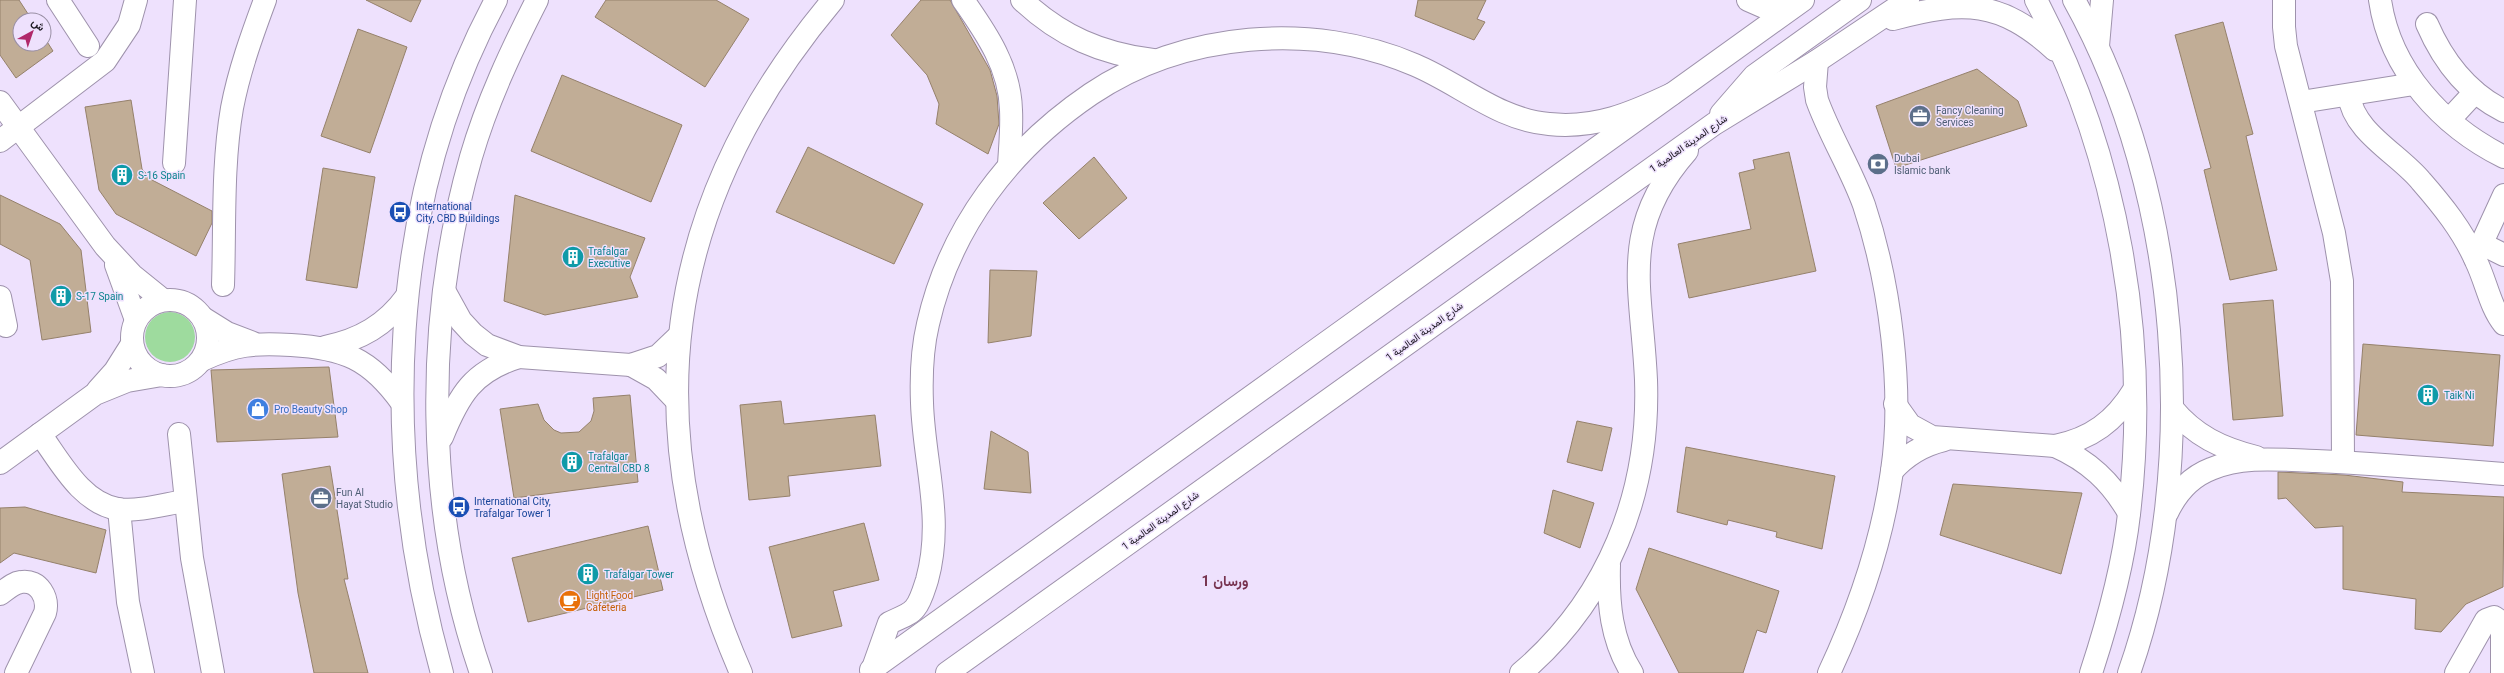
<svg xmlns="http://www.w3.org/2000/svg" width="2504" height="673" font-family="Roboto,Vazirmatn,sans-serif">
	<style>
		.green { fill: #9edb9e }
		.building { fill: #c1ad96; stroke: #95816b }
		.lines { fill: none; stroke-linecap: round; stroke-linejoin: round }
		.minor-casing { stroke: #9e92ac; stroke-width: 24 }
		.minor { stroke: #fff; stroke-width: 22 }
		.labels { text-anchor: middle; stroke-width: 3; stroke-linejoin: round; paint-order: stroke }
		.service-label { font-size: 10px; fill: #4e5e75; stroke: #eee1fd; text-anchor: start }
		.street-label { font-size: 10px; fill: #19151e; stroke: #eee1fd }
		.culture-label { font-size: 10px; fill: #0d838f; stroke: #eee1fd; text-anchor: start }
		.transit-label { font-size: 10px; fill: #164399; stroke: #eee1fd; text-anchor: start }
		.shop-label { font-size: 10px; fill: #366cbe; stroke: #eee1fd; text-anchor: start }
		.food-label { font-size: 10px; fill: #c56008; stroke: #eee1fd; text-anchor: start }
		.district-label { font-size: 14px; font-weight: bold; fill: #77334f; stroke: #eee1fd }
	</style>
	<rect width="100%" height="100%" fill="#eee1fd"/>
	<circle class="green" cx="170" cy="337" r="25"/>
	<g class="building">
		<polygon points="0,0 19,0 32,20 20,20 20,44 44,44 44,37 53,51 16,78 0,55"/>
		<polygon points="366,0 421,0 411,22"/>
		<polygon points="606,0 716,0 749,19 705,87 595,17"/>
		<polygon points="921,0 950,0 990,70 997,96 999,124 988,154 936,124 939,104 927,75 891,35"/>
		<polygon points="1418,0 1486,0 1477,19 1485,22 1474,40 1415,16"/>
		<polygon points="2223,22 2253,134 2246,136 2277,270 2230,280 2204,170 2211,168 2175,35"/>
		<polygon points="358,29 407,47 370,153 321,136"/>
		<polygon points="1977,69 2018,101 2027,126 1896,168 1876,106"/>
		<polygon points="562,75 682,125 651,202 531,151"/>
		<polygon points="131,100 142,169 152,180 212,211 212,223 196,256 116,214 99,190 85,107"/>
		<polygon points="808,147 923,204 894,264 776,212"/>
		<polygon points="1789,152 1816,271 1689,298 1678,244 1751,229 1739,173 1755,169 1753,160"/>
		<polygon points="1094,157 1127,198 1079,239 1043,203"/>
		<polygon points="323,168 375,177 357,288 306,280"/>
		<polygon points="0,195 60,224 81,250 91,332 42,340 30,260 0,244"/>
		<polygon points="515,195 645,238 630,277 638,297 545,315 504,301"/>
		<polygon points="990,270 1037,271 1031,336 988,343"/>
		<polygon points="2273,300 2283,416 2233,420 2223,304"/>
		<polygon points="2363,344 2500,355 2493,446 2356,435"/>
		<polygon points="329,367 338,437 217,442 211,370"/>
		<polygon points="630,395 638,482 514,498 500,409 538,404 544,420 554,430 561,433 579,432 591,421 594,411 593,398"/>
		<polygon points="781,401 784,424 875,415 881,466 788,476 790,496 749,500 740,405"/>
		<polygon points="1577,421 1612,428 1602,471 1567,462"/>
		<polygon points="991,431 1028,452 1031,493 984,489"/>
		<polygon points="1686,447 1835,476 1822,549 1776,537 1777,532 1728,520 1727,525 1677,512"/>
		<polygon points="330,466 348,579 344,579 368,673 314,673 298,593 282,474"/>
		<polygon points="2278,472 2344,475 2403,482 2402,492 2504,497 2503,587 2466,604 2441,632 2415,629 2416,599 2343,589 2343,526 2315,528 2286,498 2278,499"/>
		<polygon points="1953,484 2082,493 2061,574 1940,535"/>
		<polygon points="1553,490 1594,503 1580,548 1544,533"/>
		<polygon points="25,507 106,530 96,573 14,553 0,563 0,508"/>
		<polygon points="864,523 879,580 833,591 842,626 792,638 769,547"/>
		<polygon points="648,526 663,590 528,622 512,558"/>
		<polygon points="1649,548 1779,591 1766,633 1757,630 1743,673 1679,673 1636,589"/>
	</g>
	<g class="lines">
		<g class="minor-casing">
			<g id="minor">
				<polyline points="58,0 88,46"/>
				<path d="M 963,0 C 987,34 1010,68 1011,110 C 1012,128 1010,147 1009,165"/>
				<path d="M 1022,0 C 1060,36 1102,54 1153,60"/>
				<polyline points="1748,0 1764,7 1791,8"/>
				<path d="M 2036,0 C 2118,155 2150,339 2129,514 C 2123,568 2108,621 2091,673"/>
				<path d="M 2074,0 C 2181,192 2202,466 2129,673"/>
				<polyline points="2284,0 2284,27 2286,46 2334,233 2342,281 2343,462"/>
				<path d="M 2380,0 C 2390,70 2442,126 2504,157"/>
				<path d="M 1893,19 C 1964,0 2000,0 2055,50"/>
				<path d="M 2427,24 C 2443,61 2468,93 2504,111"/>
				<polyline points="2098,46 2102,0"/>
				<path d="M 1817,61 L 1815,87 L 1817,100 C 1830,136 1851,169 1864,205 C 1890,283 1904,390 1892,471 C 1882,542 1859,609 1829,673"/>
				<path d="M 2349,95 C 2353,132 2399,154 2421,181 C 2442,205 2463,231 2476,261 C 2486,281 2490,307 2504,324"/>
				<polyline points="0,102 105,246 132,275 163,300"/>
				<polyline points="2301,102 2414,84"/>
				<polyline points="1721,114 1754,76 1860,0"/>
				<polyline points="2449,120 2475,92"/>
				<polyline points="0,141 105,61 129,25 136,0"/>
				<polyline points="174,163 185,0"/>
				<polyline points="2482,244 2504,255"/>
				<polyline points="2475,258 2504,195"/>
				<polyline points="116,265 136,320"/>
				<path d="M 223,285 C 225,227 222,166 232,108 C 239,71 252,35 265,0"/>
				<polyline points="445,292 461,321 473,334 487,345 519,357 631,365 658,356 679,336"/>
				<polyline points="0,297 6,326"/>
				<circle cx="170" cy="338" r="38"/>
				<polyline points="203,318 227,333 253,343"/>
				<path d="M 325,347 C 360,340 386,325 407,296"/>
				<path d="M 202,360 C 236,344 254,343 291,345 C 343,348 370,358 402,403"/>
				<polyline points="631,365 656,379 676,400"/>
				<polyline points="98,390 115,371 132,344"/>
				<path d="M 1895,404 L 1910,425 L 1932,437 L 2055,446 C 2091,439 2115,421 2134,390"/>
				<path d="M 2172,408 C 2195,436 2221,448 2256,457"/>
				<path d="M 40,434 C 60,461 81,503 118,509 C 139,512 165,504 185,501"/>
				<polyline points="179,434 192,558 213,673"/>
				<path d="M 442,437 C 459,395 473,371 519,357"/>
				<path d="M 2055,446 C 2089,461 2111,482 2129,513"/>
				<polyline points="0,463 95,394 127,381 162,375"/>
				<path d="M 1892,471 C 1907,454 1923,445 1944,440"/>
				<polyline points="119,509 128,602 143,673"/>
				<path d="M 2167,513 C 2176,494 2190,477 2211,469 C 2243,455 2282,460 2316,461 C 2379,464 2441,469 2504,474"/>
				<path d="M 1609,565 C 1608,603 1611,640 1632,673"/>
				<path d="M 0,594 C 7,589 13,583 21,582 C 39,579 49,598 45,613 L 16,673"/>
				<path d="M 873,668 L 889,623 C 897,619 910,615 915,608 C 921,601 924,589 927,580 C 944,518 924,464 922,403 C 921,377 922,349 928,324 C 950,227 1010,149 1091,94 C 1183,32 1313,21 1415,65 C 1460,84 1499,120 1549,124 C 1595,129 1632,113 1672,94"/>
				<polyline points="871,670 1803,0"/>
				<path d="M 442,673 C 380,453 386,205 496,0"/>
				<path d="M 481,673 C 425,511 424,322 471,157 C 487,102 511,51 537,0"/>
				<path d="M 741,673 C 634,427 659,207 833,0"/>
				<polyline points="947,673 1714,124 1817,61 1908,0"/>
				<path d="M 1521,673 C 1608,599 1650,494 1646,380 C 1642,288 1618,229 1687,151"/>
				<polyline points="2456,673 2486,620 2494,617 2501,622 2502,626 2502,673"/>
			</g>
		</g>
		<use href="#minor" class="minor"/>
	</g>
	<defs>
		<g id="office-disc" transform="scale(1.15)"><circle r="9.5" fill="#5c6f8a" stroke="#eee1fd"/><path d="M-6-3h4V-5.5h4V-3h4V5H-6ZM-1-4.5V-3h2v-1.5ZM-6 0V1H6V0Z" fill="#fff"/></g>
		<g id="bank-disc" transform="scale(1.15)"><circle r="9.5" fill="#5c6f8a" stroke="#eee1fd"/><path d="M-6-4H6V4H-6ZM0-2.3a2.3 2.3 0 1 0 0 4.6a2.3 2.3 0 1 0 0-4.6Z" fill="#fff"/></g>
		<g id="building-disc" transform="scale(1.15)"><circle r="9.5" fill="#0f9aa8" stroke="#eee1fd"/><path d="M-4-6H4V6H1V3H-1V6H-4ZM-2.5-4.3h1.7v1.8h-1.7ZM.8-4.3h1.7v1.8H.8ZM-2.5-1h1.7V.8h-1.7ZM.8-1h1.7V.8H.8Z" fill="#fff"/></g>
		<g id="bus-disc" transform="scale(1.15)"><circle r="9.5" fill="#1a4fb4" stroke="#eee1fd"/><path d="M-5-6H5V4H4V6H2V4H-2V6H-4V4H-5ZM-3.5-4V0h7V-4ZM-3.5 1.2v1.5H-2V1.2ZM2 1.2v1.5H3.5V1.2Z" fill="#fff"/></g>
		<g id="shop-disc" transform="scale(1.15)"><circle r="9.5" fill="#3f7fe0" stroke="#eee1fd"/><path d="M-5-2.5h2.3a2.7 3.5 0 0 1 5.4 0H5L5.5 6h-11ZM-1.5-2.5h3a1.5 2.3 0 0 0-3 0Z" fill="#fff"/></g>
		<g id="cafe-disc" transform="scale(1.15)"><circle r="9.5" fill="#e8710a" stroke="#eee1fd"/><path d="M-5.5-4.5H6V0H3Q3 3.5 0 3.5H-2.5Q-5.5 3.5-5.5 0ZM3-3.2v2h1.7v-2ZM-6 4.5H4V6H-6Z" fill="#fff"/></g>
	</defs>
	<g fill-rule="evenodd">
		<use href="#office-disc" x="1920" y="116"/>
		<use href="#bank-disc" x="1878" y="164"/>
		<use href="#building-disc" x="122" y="175"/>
		<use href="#bus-disc" x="400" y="212"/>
		<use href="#building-disc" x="573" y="257"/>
		<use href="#building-disc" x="61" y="296"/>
		<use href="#building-disc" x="2428" y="395"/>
		<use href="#shop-disc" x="258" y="409"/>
		<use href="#building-disc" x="572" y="462"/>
		<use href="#office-disc" x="321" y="498"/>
		<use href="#bus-disc" x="459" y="507"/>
		<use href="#building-disc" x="588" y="574"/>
		<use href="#cafe-disc" x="570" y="601"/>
	</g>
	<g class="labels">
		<g class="service-label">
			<text x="1936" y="114">Fancy Cleaning<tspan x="1936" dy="12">Services</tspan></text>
			<text x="1894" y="162">Dubai<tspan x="1894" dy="12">Islamic bank</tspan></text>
			<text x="336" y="496">Fun Al<tspan x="336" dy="12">Hayat Studio</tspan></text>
		</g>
		<g class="street-label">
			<text transform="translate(1688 143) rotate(-35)" y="4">شارع المدينة العالمية 1</text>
			<text transform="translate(1424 331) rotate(-36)" y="4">شارع المدينة العالمية 1</text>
			<text transform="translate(1160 520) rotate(-36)" y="4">شارع المدينة العالمية 1</text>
		</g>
		<g class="culture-label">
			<text x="138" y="179">S-16 Spain</text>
			<text x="588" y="255">Trafalgar<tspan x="588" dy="12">Executive</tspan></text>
			<text x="76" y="300">S-17 Spain</text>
			<text x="2444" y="399">Taik Ni</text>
			<text x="588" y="460">Trafalgar<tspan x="588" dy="12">Central CBD 8</tspan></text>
			<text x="604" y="578">Trafalgar Tower</text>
		</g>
		<g class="transit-label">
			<text x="416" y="210">International<tspan x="416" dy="12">City, CBD Buildings</tspan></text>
			<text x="474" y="505">International City,<tspan x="474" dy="12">Trafalgar Tower 1</tspan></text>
		</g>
		<g class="shop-label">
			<text x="274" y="413">Pro Beauty Shop</text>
		</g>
		<g class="food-label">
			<text x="586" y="599">Light Food<tspan x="586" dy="12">Cafeteria</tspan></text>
		</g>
		<g class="district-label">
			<text x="1225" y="586">ورسان 1</text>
		</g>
	</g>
	<g transform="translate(32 32) rotate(40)"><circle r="19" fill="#eee1fd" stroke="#998fa4"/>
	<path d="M0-3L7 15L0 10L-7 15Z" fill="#b0276a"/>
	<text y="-6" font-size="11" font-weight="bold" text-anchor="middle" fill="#19151e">ش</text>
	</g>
</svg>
